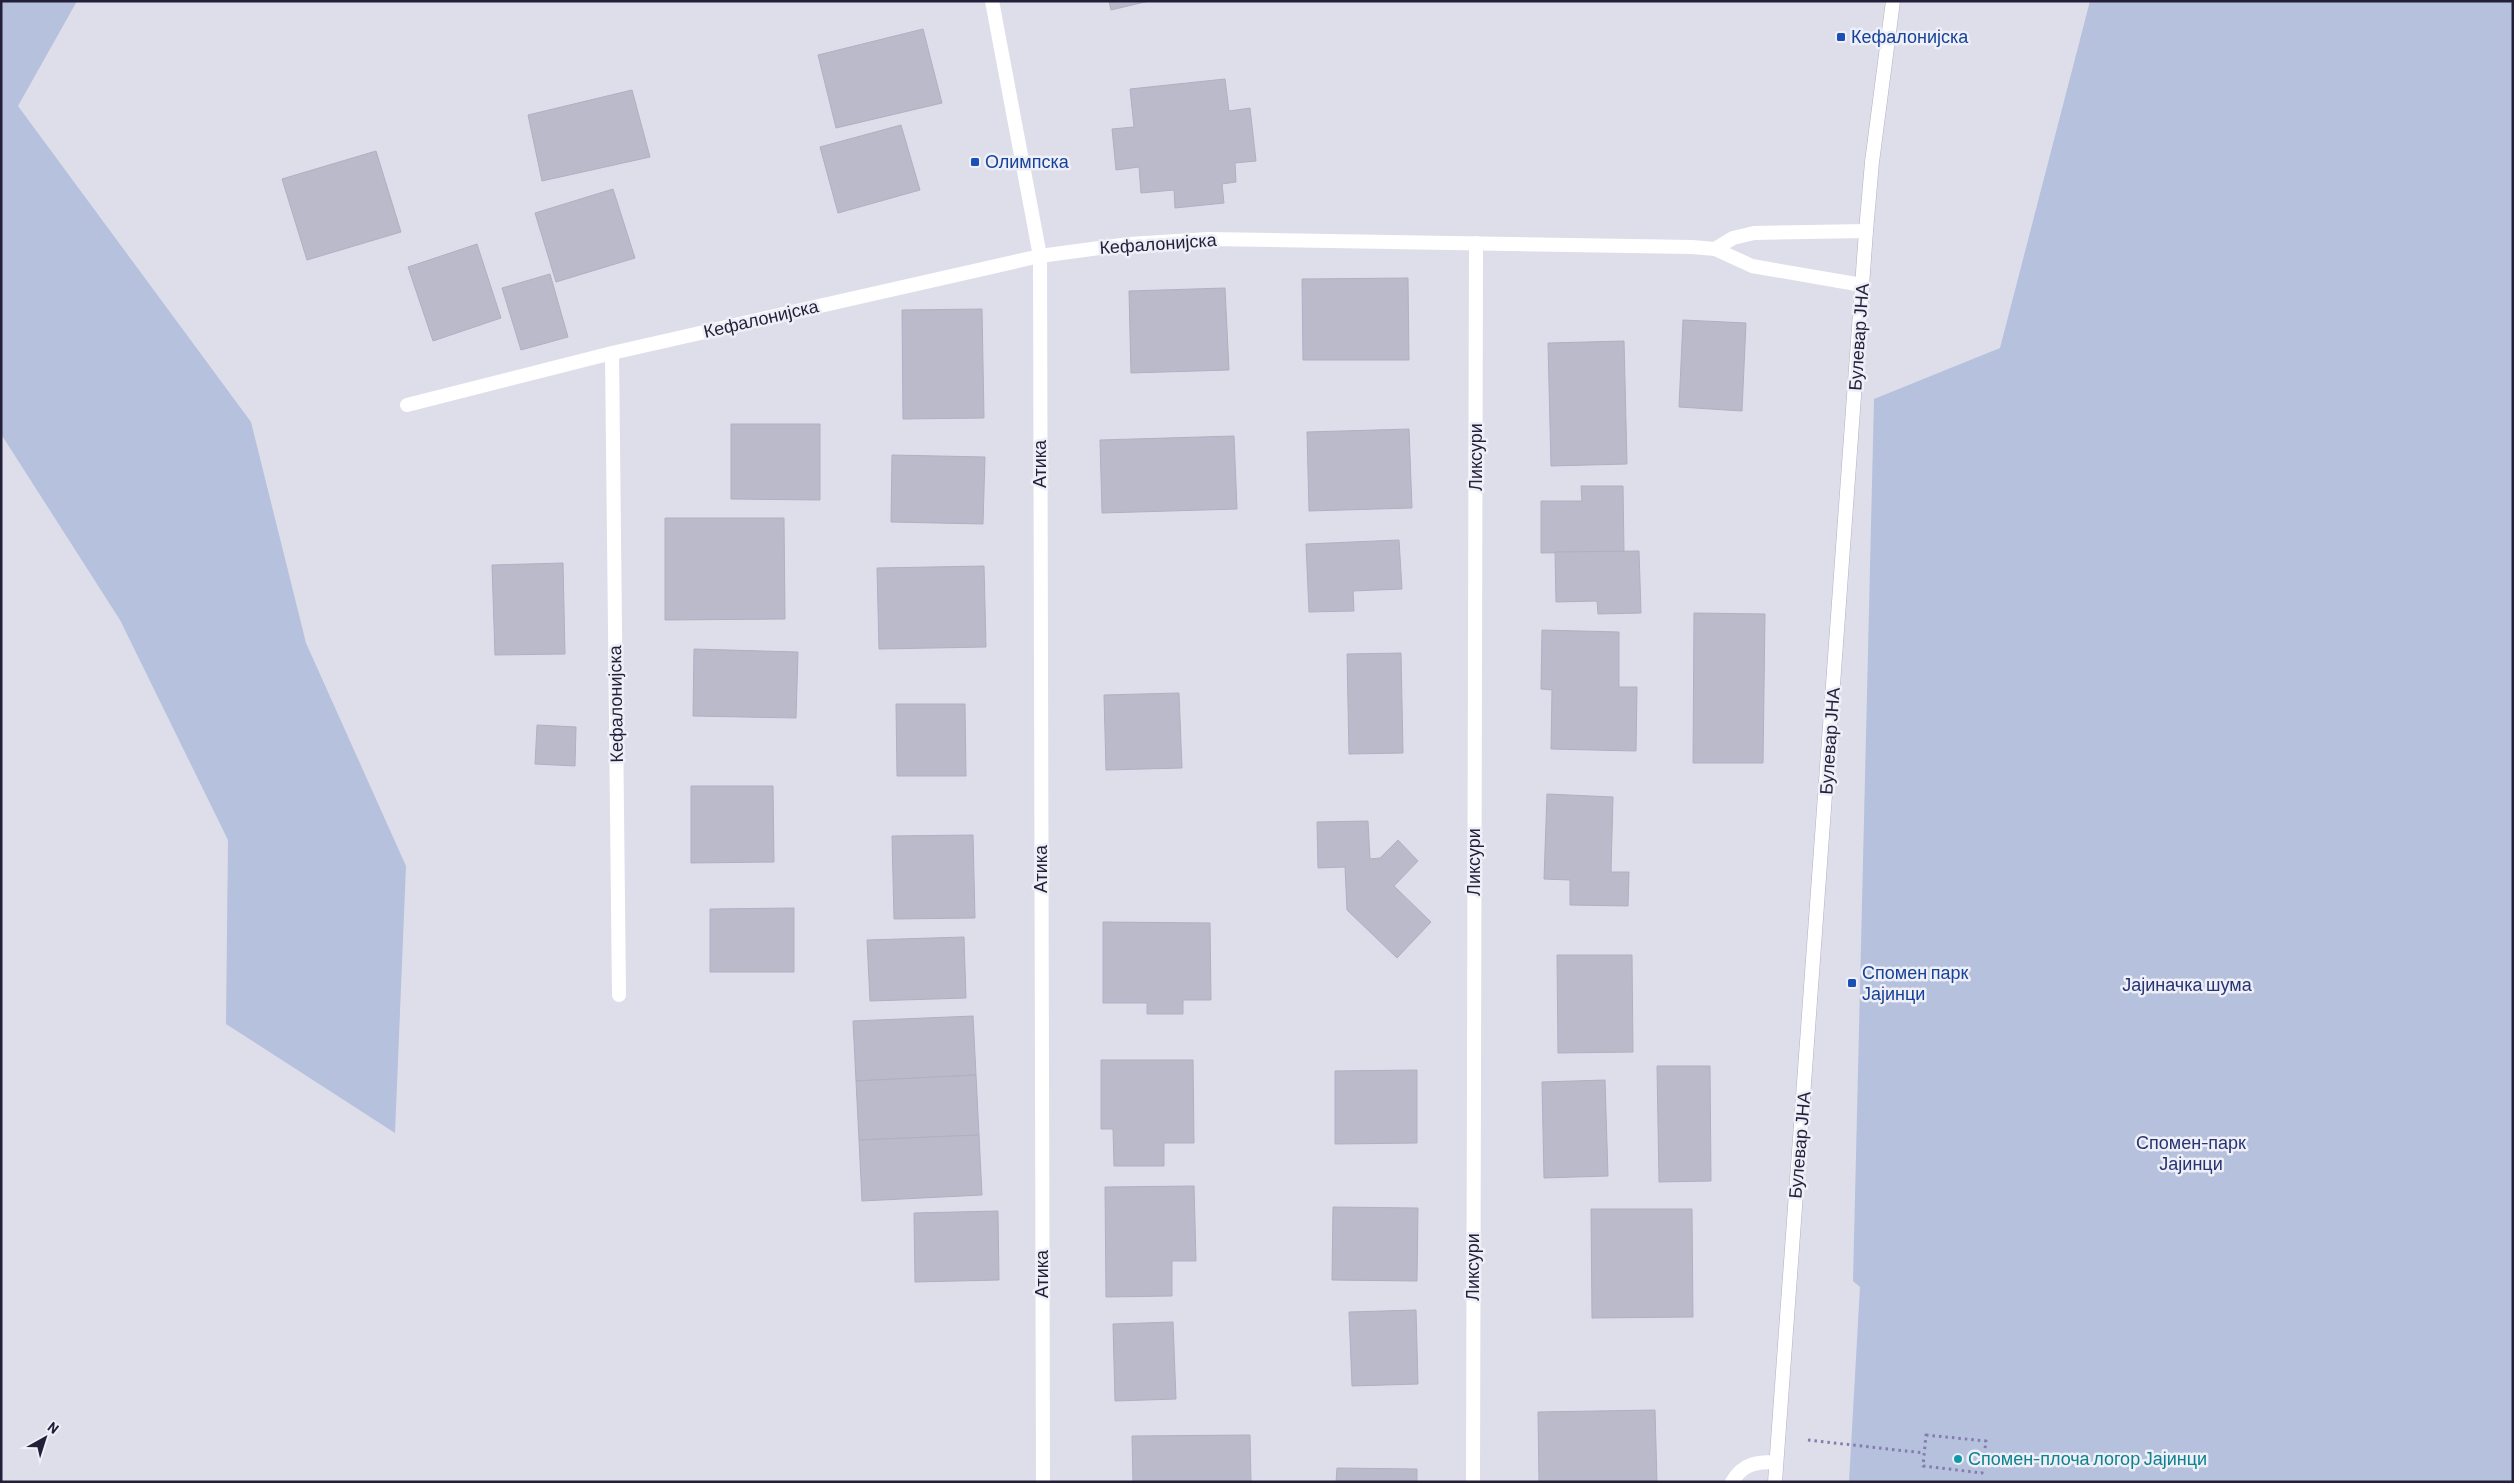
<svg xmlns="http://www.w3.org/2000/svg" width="2514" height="1483" font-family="Barlow,sans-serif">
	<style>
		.green { fill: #b5c1dd }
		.building { fill: #babacb; stroke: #b0b0c4 }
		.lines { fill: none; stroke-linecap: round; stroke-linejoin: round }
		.secondary-casing { stroke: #b2b0ca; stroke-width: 15 }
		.path { stroke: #837caf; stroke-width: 3; stroke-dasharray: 2.5 4; stroke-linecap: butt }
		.service { stroke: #fff; stroke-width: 14 }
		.minor { stroke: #fff; stroke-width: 14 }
		.tertiary { stroke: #fff; stroke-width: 14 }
		.secondary { stroke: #fff; stroke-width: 14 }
		.transit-dot { fill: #1a4fb4; stroke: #eeeff7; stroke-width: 2 }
		.culture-dot { fill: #0f9aa8; stroke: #eeeff7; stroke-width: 2 }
		.labels { text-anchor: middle; stroke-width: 5; stroke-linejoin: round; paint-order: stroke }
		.transit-label { font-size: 18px; fill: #164399; stroke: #eeeff7; text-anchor: start }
		.street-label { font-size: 18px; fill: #231f3a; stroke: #eeeff7 }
		.park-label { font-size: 18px; fill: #273473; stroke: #eeeff7 }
		.culture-label { font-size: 18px; fill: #0d838f; stroke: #eeeff7; text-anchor: start }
	</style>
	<rect width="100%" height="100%" fill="#dedeea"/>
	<g class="green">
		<polygon points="1,1 77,1 18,106 251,422 306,643 406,866 395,1133 226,1024 228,840 120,620 1,434"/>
		<polygon points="2090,1 2513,1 2513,1482 1849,1482 1860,1287 1853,1281 1874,399 2000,348"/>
	</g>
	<g class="building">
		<polygon points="1109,1 1149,1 1111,10"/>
		<polygon points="923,29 942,103 836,128 818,55"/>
		<polygon points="1225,79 1229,111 1250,108 1256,161 1235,163 1236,182 1222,184 1224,203 1175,208 1174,190 1141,193 1139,167 1116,170 1112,129 1134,127 1130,89"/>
		<polygon points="632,90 650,157 542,181 528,115"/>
		<polygon points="901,125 920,190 838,213 820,147"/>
		<polygon points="376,151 401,232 307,260 282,179"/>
		<polygon points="613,189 635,258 556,282 535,213"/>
		<polygon points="477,244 501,318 433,341 408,267"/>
		<polygon points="550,274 568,337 521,350 502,288"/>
		<polygon points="1408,278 1409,360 1303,360 1302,279"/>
		<polygon points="1225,288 1229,370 1131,373 1129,291"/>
		<polygon points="982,309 984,418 903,419 902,310"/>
		<polygon points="1683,320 1746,323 1742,411 1679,407"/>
		<polygon points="1624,341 1627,464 1551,466 1548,343"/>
		<polygon points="731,424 820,424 820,500 731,499"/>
		<polygon points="1409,429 1412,508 1309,511 1307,432"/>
		<polygon points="1234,436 1237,509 1102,513 1100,440"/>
		<polygon points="892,455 985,457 983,524 891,522"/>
		<polygon points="1581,486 1623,486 1624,552 1541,553 1541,501 1582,501"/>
		<polygon points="665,518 784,518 785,619 665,620"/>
		<polygon points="1399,540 1402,589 1353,591 1354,611 1309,612 1306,544"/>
		<polygon points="1639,551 1641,613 1598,614 1597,601 1556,602 1555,552"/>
		<polygon points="563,563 565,654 495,655 492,565"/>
		<polygon points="984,566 986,647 879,649 877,568"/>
		<polygon points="1694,613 1765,614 1763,763 1693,763"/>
		<polygon points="1542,630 1619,632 1619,687 1637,687 1636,751 1551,749 1552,690 1541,689"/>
		<polygon points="694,649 798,652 796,718 693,716"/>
		<polygon points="1401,653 1403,753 1349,754 1347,654"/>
		<polygon points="1179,693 1182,768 1106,770 1104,695"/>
		<polygon points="896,704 965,704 966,776 897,776"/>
		<polygon points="537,725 576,727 575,766 535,764"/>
		<polygon points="691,786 773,786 774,862 691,863"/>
		<polygon points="1547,794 1613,797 1611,872 1629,872 1628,906 1570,905 1570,880 1544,879"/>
		<polygon points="1368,821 1370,859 1380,858 1398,840 1418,861 1394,886 1431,922 1397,958 1347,910 1345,867 1318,868 1317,822"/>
		<polygon points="973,835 975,918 894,919 892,836"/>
		<polygon points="794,908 794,972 710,972 710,909"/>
		<polygon points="1103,922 1210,923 1211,1000 1183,1000 1183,1014 1147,1014 1147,1003 1103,1003"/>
		<polygon points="964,937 966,998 870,1001 867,940"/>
		<polygon points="1557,955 1632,955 1633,1052 1558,1053"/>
		<polygon points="973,1016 976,1075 856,1081 853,1021"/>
		<polygon points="1101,1060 1193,1060 1194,1143 1164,1143 1164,1166 1114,1166 1113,1129 1101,1129"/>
		<polygon points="1657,1066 1710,1066 1711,1181 1659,1182"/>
		<polygon points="1417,1070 1417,1143 1335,1144 1335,1071"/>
		<polygon points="976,1075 979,1135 859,1140 856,1081"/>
		<polygon points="1605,1080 1608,1176 1544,1178 1542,1082"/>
		<polygon points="979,1135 982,1195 862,1201 859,1140"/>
		<polygon points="1194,1186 1196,1261 1172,1261 1172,1296 1106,1297 1105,1187"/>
		<polygon points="1333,1207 1418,1208 1417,1281 1332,1280"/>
		<polygon points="1591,1209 1692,1209 1693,1317 1592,1318"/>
		<polygon points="998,1211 999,1280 915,1282 914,1213"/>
		<polygon points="1416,1310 1418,1384 1352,1386 1349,1312"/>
		<polygon points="1173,1322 1176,1399 1115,1401 1113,1324"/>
		<polygon points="1655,1410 1657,1482 1539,1482 1538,1412"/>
		<polygon points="1250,1435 1251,1482 1133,1482 1132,1436"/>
		<polygon points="1337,1468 1417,1469 1417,1482 1336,1482"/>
	</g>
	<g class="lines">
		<g class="secondary-casing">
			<polyline id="secondary" points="1775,1482 1866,231 1872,162 1893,1"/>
		</g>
		<g class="path">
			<polygon points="1926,1435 1986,1441 1982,1473 1923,1466"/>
			<polyline points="1808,1440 1924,1453"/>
		</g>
		<path class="service" d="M 1732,1482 C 1743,1463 1757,1462 1776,1462"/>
		<g class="minor">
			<polyline points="612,353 619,995"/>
			<polyline points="407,405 612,353 1040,256 1043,1482"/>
			<polyline points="1473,1482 1476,243"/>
		</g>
		<g class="tertiary">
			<polyline points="992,1 1040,256 1129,244 1208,239 1692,247 1715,249 1752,266 1862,285"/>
			<polyline points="1715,249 1733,238 1754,233 1866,231"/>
		</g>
		<use href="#secondary" class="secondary"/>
	</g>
	<g class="transit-dot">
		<rect x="1836" y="32" width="10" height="10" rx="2.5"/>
		<rect x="970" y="157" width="10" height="10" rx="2.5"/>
		<rect x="1847" y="978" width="10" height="10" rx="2.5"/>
	</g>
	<circle class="culture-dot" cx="1958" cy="1459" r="5"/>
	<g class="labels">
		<g class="transit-label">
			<text x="1851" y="43">Кефалонијска</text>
			<text x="985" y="168">Олимпска</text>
			<text x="1862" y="979">Спомен парк<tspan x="1862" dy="21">Јајинци</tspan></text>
		</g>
		<g class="street-label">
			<text transform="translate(1158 244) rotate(-4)" y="6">Кефалонијска</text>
			<text transform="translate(761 319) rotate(-13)" y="6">Кефалонијска</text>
			<text transform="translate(1859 337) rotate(-86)" y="6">Булевар ЈНА</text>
			<text transform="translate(1476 457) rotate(-90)" y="6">Ликсури</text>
			<text transform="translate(1040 464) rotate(-90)" y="6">Атика</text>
			<text transform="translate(616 704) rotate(-91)" y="6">Кефалонијска</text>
			<text transform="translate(1830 741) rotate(-86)" y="6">Булевар ЈНА</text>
			<text transform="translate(1474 862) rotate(-90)" y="6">Ликсури</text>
			<text transform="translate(1041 869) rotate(-90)" y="6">Атика</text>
			<text transform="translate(1800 1145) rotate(-85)" y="6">Булевар ЈНА</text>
			<text transform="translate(1473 1267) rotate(-90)" y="6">Ликсури</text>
			<text transform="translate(1042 1274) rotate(-90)" y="6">Атика</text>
		</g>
		<g class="park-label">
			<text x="2187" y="991">Јајиначка шума</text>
			<text x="2191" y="1149">Спомен-парк<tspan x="2191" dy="21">Јајинци</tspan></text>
		</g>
		<g class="culture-label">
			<text x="1968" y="1465">Спомен-плоча логор Јајинци</text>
		</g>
	</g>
	<rect width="2514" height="1483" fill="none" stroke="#231f3a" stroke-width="5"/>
	<g transform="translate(45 1438) rotate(39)" stroke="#eeeff7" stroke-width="4" paint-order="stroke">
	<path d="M0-4L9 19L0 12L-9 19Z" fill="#231f3a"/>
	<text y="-8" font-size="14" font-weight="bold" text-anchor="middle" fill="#231f3a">N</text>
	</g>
</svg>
